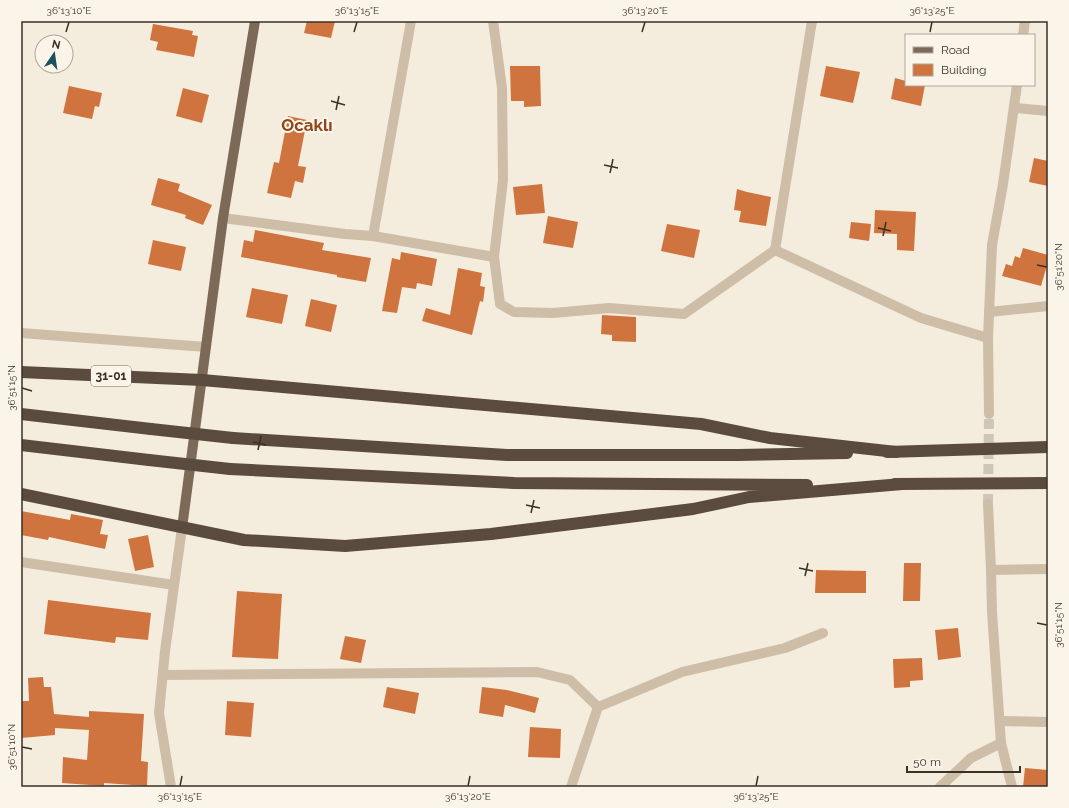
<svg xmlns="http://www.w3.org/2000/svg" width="1069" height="808" font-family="Raleway,sans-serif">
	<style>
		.building { fill: #d0743f }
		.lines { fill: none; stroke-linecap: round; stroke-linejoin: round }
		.minor-tunnel { stroke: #cfc6b8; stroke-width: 10; stroke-dasharray: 10 5; stroke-linecap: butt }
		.minor { stroke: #cebda7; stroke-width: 10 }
		.major { stroke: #7c6958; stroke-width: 10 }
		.highway { stroke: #5b4b3e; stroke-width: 12 }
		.highway-bridge { stroke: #5b4b3e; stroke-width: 12 }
		.ticks { fill: none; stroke: #393028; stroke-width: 1.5 }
		.labels { text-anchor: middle; stroke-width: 4; stroke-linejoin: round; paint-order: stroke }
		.shield { fill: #fbf5e9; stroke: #736b62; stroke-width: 1 }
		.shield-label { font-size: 12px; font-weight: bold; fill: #393028 }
		.district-label { font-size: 17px; font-weight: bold; fill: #8f441a; stroke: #fbf5e9 }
		.neatline { fill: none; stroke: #393028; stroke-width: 1.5 }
		.ticks-label { font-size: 10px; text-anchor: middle; fill: #393028 }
	</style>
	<rect width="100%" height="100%" fill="#f4ecdc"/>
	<g class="building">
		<polygon points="307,21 335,21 331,38 304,33"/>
		<polygon points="153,24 193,31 192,35 198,36 194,57 156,50 158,42 150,40"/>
		<polygon points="510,66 540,66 541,106 524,107 524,101 511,101"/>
		<polygon points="826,66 860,72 853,103 820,96"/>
		<polygon points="895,78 906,81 906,85 925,85 921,106 891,99"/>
		<polygon points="69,86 102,93 99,107 95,106 92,119 63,113"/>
		<polygon points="183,88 209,95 202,123 176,116"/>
		<polygon points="288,116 307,120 298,166 306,167 303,183 295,181 291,198 267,193 274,162 279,163"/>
		<polygon points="1034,158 1048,161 1048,186 1029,182"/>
		<polygon points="158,178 180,184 178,191 212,205 203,225 185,218 186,215 151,205"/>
		<polygon points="542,184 545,213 516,215 513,187"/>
		<polygon points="737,189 747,192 771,197 766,226 739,222 741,211 734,210"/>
		<polygon points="875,210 916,212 914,251 897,250 897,234 874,233"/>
		<polygon points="548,216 578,222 573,248 543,243"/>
		<polygon points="851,222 871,224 869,241 849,238"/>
		<polygon points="667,224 700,230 694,258 661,251"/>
		<polygon points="255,230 324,243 322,250 371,258 366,282 337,277 337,275 241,257 244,240 253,242"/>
		<polygon points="153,240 186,247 181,271 148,264"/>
		<polygon points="1023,248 1048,255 1048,262 1041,286 1002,276 1006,264 1012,266 1015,256 1020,258"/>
		<polygon points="401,252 437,259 432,286 417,283 416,289 402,287 397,313 382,311 392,258 400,260"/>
		<polygon points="458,268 482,273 480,286 485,287 483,302 480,301 472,335 422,321 426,308 450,315"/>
		<polygon points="252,288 288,295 282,324 246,317"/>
		<polygon points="311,299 337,305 331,332 305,326"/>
		<polygon points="602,315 636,317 636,342 612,341 612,335 601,334"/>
		<polygon points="21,511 70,520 71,514 103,520 100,534 108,535 105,549 49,537 48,540 21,535"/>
		<polygon points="148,535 154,567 135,571 128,539"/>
		<polygon points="904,563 921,563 920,601 903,601"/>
		<polygon points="816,570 866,571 866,593 815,593"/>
		<polygon points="237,591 282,594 278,659 232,657"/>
		<polygon points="48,600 151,613 148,640 116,637 115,643 44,634"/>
		<polygon points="958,628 961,657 938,660 935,630"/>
		<polygon points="345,636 366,640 361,663 340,659"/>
		<polygon points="922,658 923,680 910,681 910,687 894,688 893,659"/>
		<polygon points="43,677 44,687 51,687 54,714 89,717 89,711 144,714 141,761 148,762 147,786 104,783 104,786 62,783 63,757 87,760 89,730 55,728 55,735 21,738 21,701 29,701 28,678"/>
		<polygon points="387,687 419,693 415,714 383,707"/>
		<polygon points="482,687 507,690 539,698 535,713 505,705 503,717 479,713"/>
		<polygon points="227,701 254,703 251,737 225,735"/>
		<polygon points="530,727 561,729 560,758 528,757"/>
		<polygon points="1025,768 1048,770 1048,787 1023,787"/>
	</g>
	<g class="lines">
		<polyline class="minor-tunnel" points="988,504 989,414"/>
		<g class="minor">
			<polyline points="493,21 502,88 503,180 494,257 500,304 514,312 553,313 609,308 684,314 775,250 812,21"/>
			<polyline points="1023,35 1025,21"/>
			<polyline points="1015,108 1048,111"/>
			<polyline points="223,218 345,234 373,236 494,257"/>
			<polyline points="373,236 411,21"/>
			<polyline points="775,250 921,318 988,338"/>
			<polyline points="989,312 1048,306"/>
			<polyline points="21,333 206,347"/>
			<polyline points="989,414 988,338 992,245 1003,184 1017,85"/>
			<polyline points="988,504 991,570 992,612 1001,743 1012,787"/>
			<polyline points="21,562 174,585"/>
			<polyline points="991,570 1048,569"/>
			<polyline points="163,675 537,672 570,680 598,707"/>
			<polyline points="1000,721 1048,722"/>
			<polyline points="171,787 159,713 165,651 182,528"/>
			<polyline points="571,787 598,707 682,672 785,648 823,633"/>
			<polyline points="940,787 971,758 1001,743"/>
		</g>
		<polyline class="major" points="182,528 223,218 255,21"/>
		<g class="highway">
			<polyline points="21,372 202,380 701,424 770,438 896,452"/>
			<polyline points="21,414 151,429"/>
			<polyline points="233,438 507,455 738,455 847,453"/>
			<polyline points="21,445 149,460"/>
			<polyline points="887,452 1048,447"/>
			<polyline points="230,469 514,483 807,485"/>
			<polyline points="895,484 1048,483"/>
			<polyline points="21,494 244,540 345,546 491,534 693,509 749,497 902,484"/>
		</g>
		<g class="highway-bridge">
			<polyline points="151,429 233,438"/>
			<polyline points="149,460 230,469"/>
		</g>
	</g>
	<path class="ticks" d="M 66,32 L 69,22M 354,32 L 357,22M 642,32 L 645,22M 930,32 L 932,22M 331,101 L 345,105M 336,110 L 339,96M 604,165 L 618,168M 610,173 L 613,159M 878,228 L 891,231M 883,236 L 886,222M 1037,265 L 1047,267M 22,388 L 32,391M 253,442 L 266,445M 258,450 L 261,436M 526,505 L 540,508M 531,513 L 534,500M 799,568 L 813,571M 805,576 L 808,563M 1037,623 L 1047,625M 22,747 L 32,749M 180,786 L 182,776M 468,786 L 470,776M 756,786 L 758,776"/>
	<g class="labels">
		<rect class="shield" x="91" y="366" width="40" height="20" rx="3"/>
		<g class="shield-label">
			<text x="111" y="380">31-01</text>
		</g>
		<g class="district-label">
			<text x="307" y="131">Ocaklı</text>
		</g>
	</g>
	<rect width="1069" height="808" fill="none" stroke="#fbf5e9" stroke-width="44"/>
	<rect x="905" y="34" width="130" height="52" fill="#fbf5e9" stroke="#ada69c"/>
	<rect x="913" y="47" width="20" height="6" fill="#7c6958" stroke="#ada69c"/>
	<text x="941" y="54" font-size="12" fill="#393028">Road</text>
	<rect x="913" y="64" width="20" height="12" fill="#d0743f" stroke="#ada69c"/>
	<text x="941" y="74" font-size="12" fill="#393028">Building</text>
	<g transform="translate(54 54) rotate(13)"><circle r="19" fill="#fbf5e9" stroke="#ada69c"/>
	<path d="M0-3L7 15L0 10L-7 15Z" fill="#1a515e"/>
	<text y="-6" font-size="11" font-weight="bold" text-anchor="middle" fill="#393028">N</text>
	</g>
	<path d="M907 766v6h113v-6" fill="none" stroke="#393028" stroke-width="2"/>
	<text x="913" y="766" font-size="12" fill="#393028" stroke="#fbf5e9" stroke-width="3" paint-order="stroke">50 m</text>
	<rect x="22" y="22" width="1025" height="764" class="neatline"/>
	<g class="ticks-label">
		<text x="69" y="14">36°13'10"E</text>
		<text x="357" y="14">36°13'15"E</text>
		<text x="645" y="14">36°13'20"E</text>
		<text x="932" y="14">36°13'25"E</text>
		<text transform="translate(1058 267) rotate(-90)" y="4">36°51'20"N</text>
		<text transform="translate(11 388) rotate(-90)" y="4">36°51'15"N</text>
		<text transform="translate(1058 625) rotate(-90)" y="4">36°51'15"N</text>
		<text transform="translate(11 747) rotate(-90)" y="4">36°51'10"N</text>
		<text x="180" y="800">36°13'15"E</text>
		<text x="468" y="800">36°13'20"E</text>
		<text x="756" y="800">36°13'25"E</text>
	</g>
</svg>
